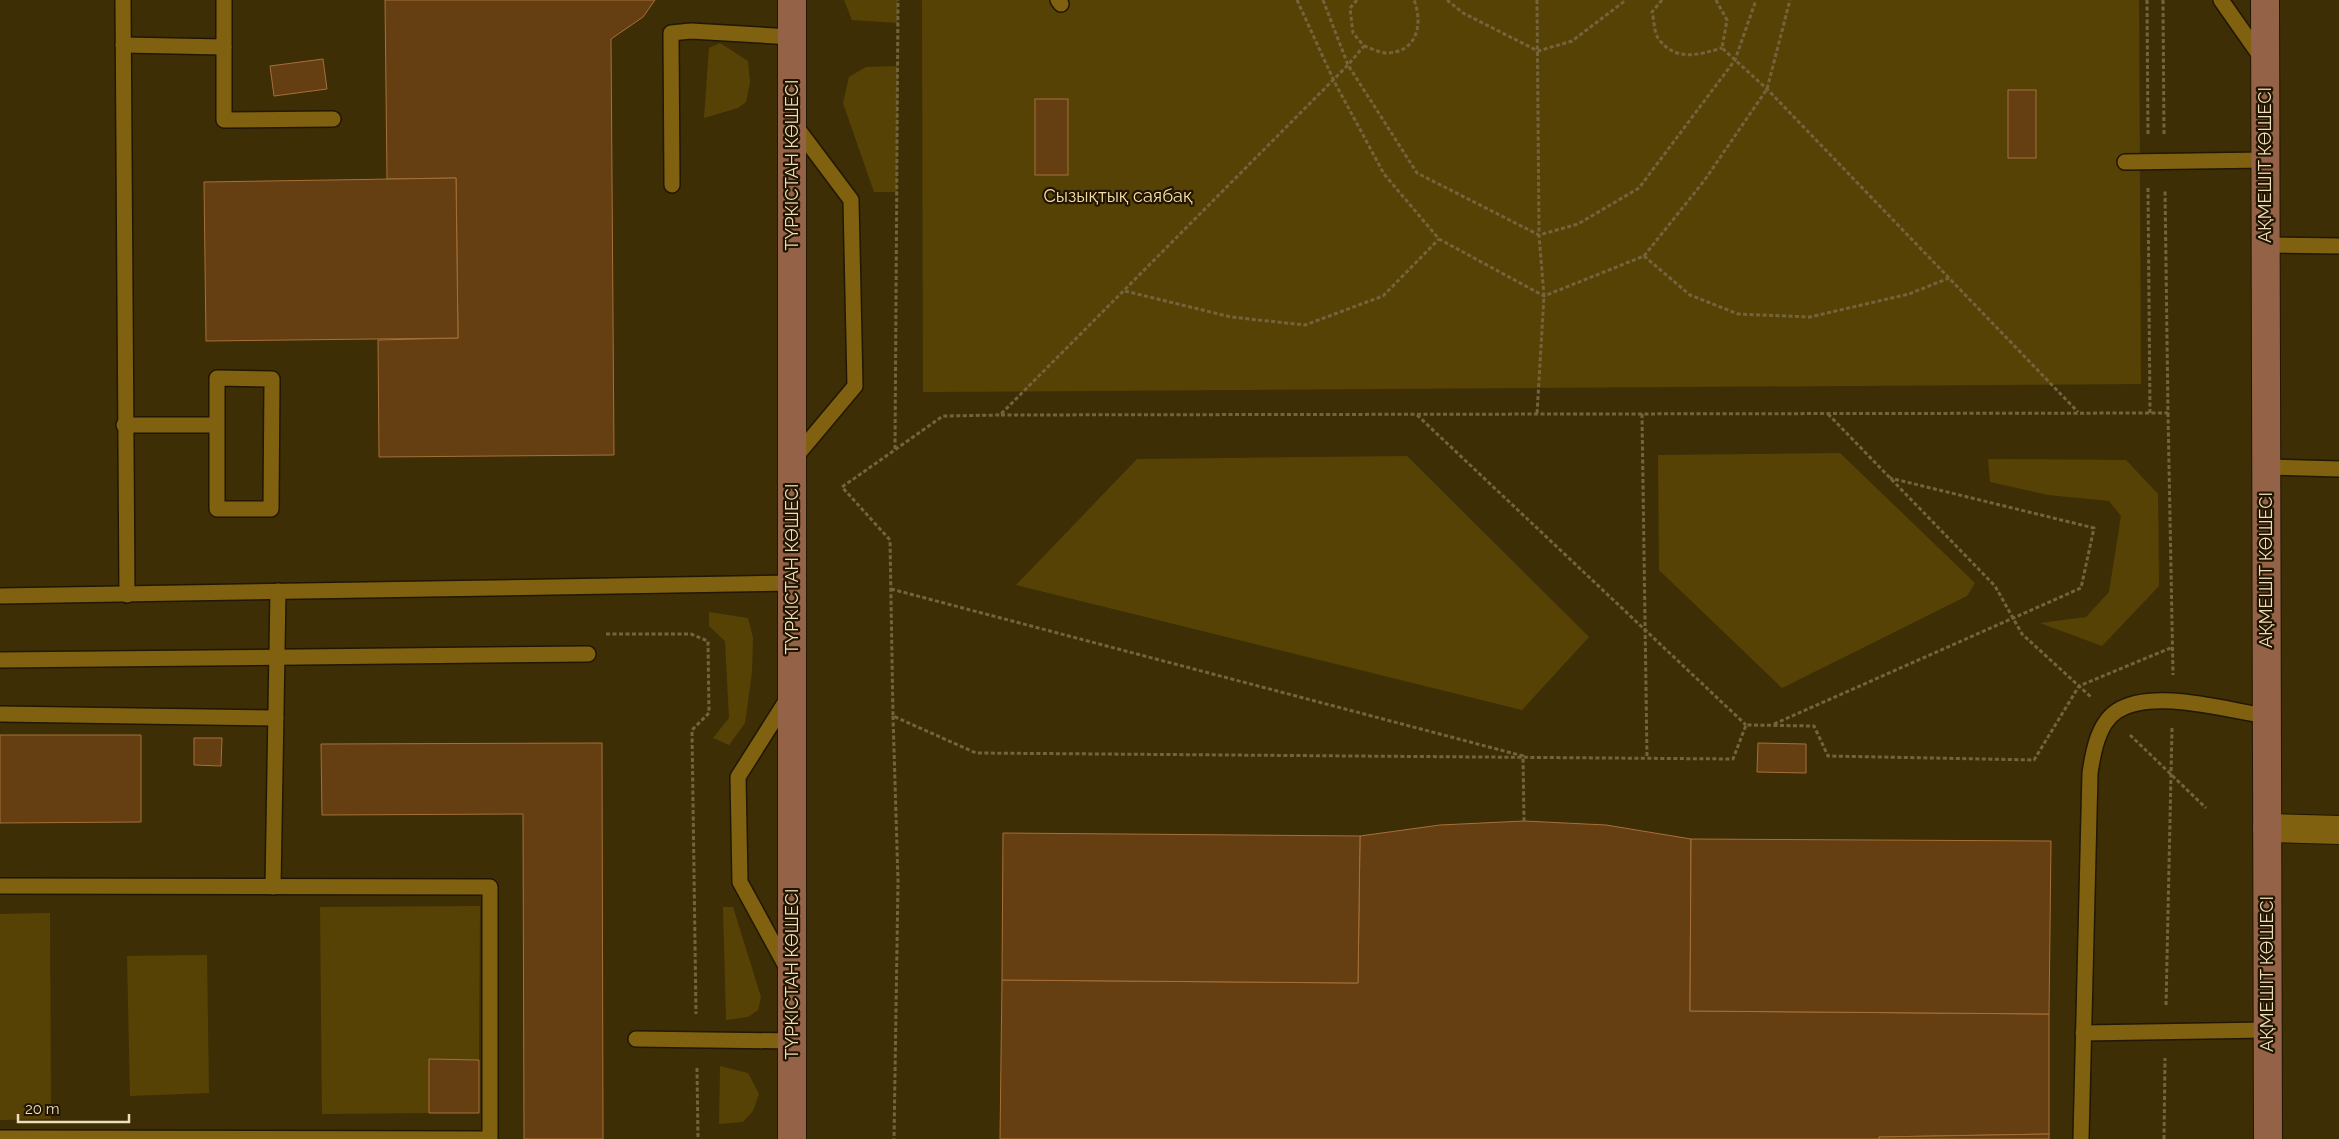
<svg xmlns="http://www.w3.org/2000/svg" width="2339" height="1139" font-family="Raleway,sans-serif">
	<style>
		.green { fill: #574206 }
		.building { fill: #653f12; stroke: #a57038 }
		.lines { fill: none; stroke-linecap: round; stroke-linejoin: round }
		.service-casing { stroke: #211702; stroke-width: 18 }
		.minor-casing { stroke: #211702; stroke-width: 30 }
		.secondary-casing { stroke: #211702; stroke-width: 30 }
		.path { stroke: #74643d; stroke-width: 3; stroke-dasharray: 4 2.5; stroke-linecap: butt }
		.service { stroke: #7f6110; stroke-width: 15 }
		.minor { stroke: #7f6110; stroke-width: 28 }
		.secondary { stroke: #936247; stroke-width: 28 }
		.labels { text-anchor: middle; stroke-width: 4.5; stroke-linejoin: round; paint-order: stroke }
		.street-label { font-size: 18px; fill: #efdebb; stroke: #231600 }
		.park-label { font-size: 18px; fill: #f7dfac; stroke: #231600 }
	</style>
	<rect width="100%" height="100%" fill="#3e2e05"/>
	<g class="green">
		<polygon points="844,0 898,0 898,23 852,20"/>
		<polygon points="922,0 2139,0 2141,384 923,392"/>
		<polygon points="720,43 748,61 750,83 746,102 738,108 704,118 709,48"/>
		<polygon points="898,66 897,192 874,192 843,103 849,77 866,67"/>
		<polygon points="1840,453 1975,583 1967,596 1782,688 1659,570 1658,455"/>
		<polygon points="1407,456 1589,637 1522,710 1016,585 1137,459"/>
		<polygon points="1988,459 2126,460 2158,494 2159,586 2102,646 2040,623 2086,617 2109,592 2121,516 2109,501 2048,495 1990,482"/>
		<polygon points="709,612 748,618 753,638 752,672 745,723 729,745 713,738 729,718 725,641 709,626"/>
		<polygon points="480,906 479,1060 429,1059 429,1113 322,1114 320,907"/>
		<polygon points="723,907 733,907 761,997 758,1010 748,1017 726,1020"/>
		<polygon points="50,913 51,1119 0,1120 0,914"/>
		<polygon points="207,955 209,1093 130,1096 127,956"/>
		<polygon points="720,1066 748,1073 759,1094 753,1111 743,1122 719,1124"/>
	</g>
	<g class="building">
		<polygon points="385,0 655,0 643,17 611,39 614,455 379,457 378,340 458,338 456,178 387,179"/>
		<polygon points="323,59 327,89 274,96 270,66"/>
		<rect x="2008" y="90" width="28" height="68"/>
		<rect x="1035" y="99" width="33" height="76"/>
		<polygon points="456,178 458,338 206,341 204,182"/>
		<polygon points="0,735 141,735 141,822 0,823"/>
		<polygon points="194,738 222,738 221,766 194,765"/>
		<polygon points="602,743 603,1139 524,1139 523,814 322,815 321,744"/>
		<polygon points="1758,743 1806,744 1806,773 1757,772"/>
		<polygon points="1524,821 1606,825 1691,839 1690,1011 2049,1014 2049,1134 1879,1137 1879,1139 1000,1139 1002,980 1358,983 1360,836 1440,825"/>
		<polygon points="1003,833 1360,836 1358,983 1002,980"/>
		<polygon points="1691,839 2051,841 2049,1014 1690,1011"/>
		<polygon points="429,1059 479,1060 479,1113 429,1113"/>
		<polygon points="2049,1134 2049,1139 1879,1139 1879,1137"/>
	</g>
	<g class="lines">
		<g class="service-casing">
			<g id="service">
				<polyline points="123,0 127,595"/>
				<polyline points="1058,0 1061,4"/>
				<polyline points="2221,0 2263,60"/>
				<polyline points="123,45 224,47 224,0"/>
				<polyline points="224,47 224,120 333,119"/>
				<polyline points="2125,162 2265,160"/>
				<polyline points="672,185 671,33 691,31 792,37"/>
				<polyline points="2266,245 2339,246"/>
				<polyline points="124,425 217,425 217,378 272,379 271,509 217,509 217,425"/>
				<polyline points="793,460 855,386 851,200 794,124"/>
				<polyline points="2266,467 2339,469"/>
				<polyline points="0,596 792,583"/>
				<polyline points="0,660 588,654"/>
				<polyline points="0,714 276,718"/>
				<polyline points="0,886 490,887 490,1139 0,1138"/>
				<polyline points="273,887 278,591"/>
				<polyline points="788,970 740,882 738,777 788,698"/>
				<polyline points="2083,1033 2267,1030"/>
				<polyline points="636,1039 792,1041"/>
				<path d="M 2081,1139 L 2090,773 C 2093,753 2098,723 2117,711 C 2153,688 2225,710 2266,716"/>
			</g>
		</g>
		<g class="minor-casing">
			<polyline id="minor" points="2267,828 2339,830"/>
		</g>
		<g class="secondary-casing">
			<g id="secondary">
				<polyline points="792,0 792,1139"/>
				<polyline points="2265,0 2268,1139"/>
			</g>
		</g>
		<g class="path">
			<polyline points="1297,0 1334,81 1384,174 1439,239 1544,296 1644,256 1704,181 1767,89 1790,0"/>
			<polyline points="1323,0 1348,65 1417,173 1539,235 1578,224 1639,188 1735,60 1756,0"/>
			<polyline points="1357,0 1350,8 1353,33 1364,46 1348,65 1000,415 943,416 842,487 890,540 893,716 976,753 1733,759 1746,725 1814,726 1828,756 2034,760 2079,686 2173,647"/>
			<polyline points="1447,0 1463,13 1538,51 1572,41 1626,0"/>
			<polyline points="1537,0 1539,235 1544,296 1537,414"/>
			<path d="M 1662,0 L 1652,12 C 1654,19 1654,32 1658,38 C 1675,62 1698,55 1722,48"/>
			<polyline points="1716,0 1727,20 1722,48 1767,89 2078,412"/>
			<polyline points="2147,0 2148,135"/>
			<polyline points="2163,0 2164,135"/>
			<path d="M 1364,46 C 1371,48 1380,53 1387,53 C 1418,52 1423,23 1414,0"/>
			<polyline points="2148,188 2150,413"/>
			<polyline points="1644,256 1690,295 1738,314 1810,317 1909,294 1949,278"/>
			<polyline points="1125,291 1231,317 1305,325 1383,296 1439,239"/>
			<polyline points="2168,413 2173,675"/>
			<polyline points="1642,414 1647,757"/>
			<polyline points="1828,414 1995,586 2022,634 2091,697"/>
			<polyline points="1001,415 2168,413 2165,189"/>
			<polyline points="1417,415 1746,725"/>
			<polyline points="895,449 898,0"/>
			<polyline points="891,589 1523,756 1524,821"/>
			<polyline points="606,634 691,634 708,641 709,713 692,730 696,1014"/>
			<polyline points="893,716 898,881 894,1139"/>
			<polyline points="1774,724 2081,588 2094,528 1890,478"/>
			<polyline points="2130,735 2206,808"/>
			<polyline points="2166,1005 2172,728"/>
			<polyline points="697,1068 698,1139"/>
			<polyline points="2164,1139 2165,1058"/>
		</g>
		<use href="#service" class="service"/>
		<use href="#minor" class="minor"/>
		<use href="#secondary" class="secondary"/>
	</g>
	<g class="labels">
		<g class="street-label">
			<text transform="translate(792 165) rotate(-90)" y="6">ТҮРКІСТАН КӨШЕСІ</text>
			<text transform="translate(2265 165) rotate(-90)" y="6">АҚМЕШІТ КӨШЕСІ</text>
			<text transform="translate(792 569) rotate(-90)" y="6">ТҮРКІСТАН КӨШЕСІ</text>
			<text transform="translate(2266 570) rotate(-90)" y="6">АҚМЕШІТ КӨШЕСІ</text>
			<text transform="translate(792 974) rotate(-90)" y="6">ТҮРКІСТАН КӨШЕСІ</text>
			<text transform="translate(2267 974) rotate(-90)" y="6">АҚМЕШІТ КӨШЕСІ</text>
		</g>
		<g class="park-label">
			<text x="1118" y="202">Сызықтық саябақ</text>
		</g>
	</g>
	<path d="M18 1114v8h111v-8" fill="none" stroke="#efdebb" stroke-width="2.5"/>
	<text x="25" y="1114" font-size="15" fill="#efdebb" stroke="#231600" stroke-width="4" paint-order="stroke">20 m</text>
</svg>
